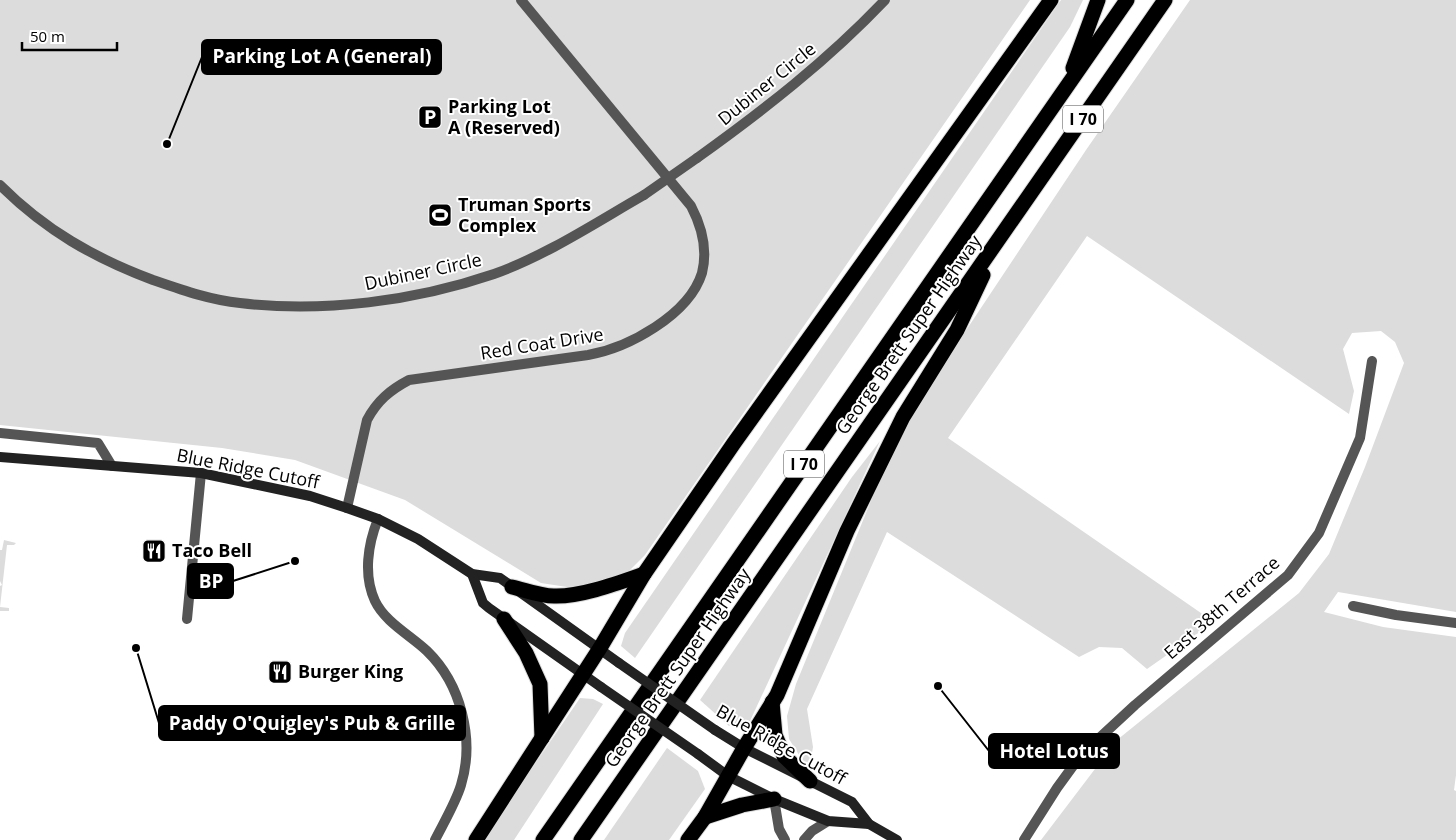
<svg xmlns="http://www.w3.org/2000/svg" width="1456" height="840" font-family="'Open Sans',sans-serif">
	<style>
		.green { fill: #dcdcdc }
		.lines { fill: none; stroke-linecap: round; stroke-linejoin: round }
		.highway-casing { stroke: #dbdbdb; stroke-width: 17 }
		.street { stroke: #555; stroke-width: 10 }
		.secondary { stroke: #222; stroke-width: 10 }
		.highway { stroke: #000; stroke-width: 15 }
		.street-bridge { stroke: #555; stroke-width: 10 }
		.secondary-bridge { stroke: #222; stroke-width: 10 }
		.labels { text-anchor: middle; stroke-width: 4; stroke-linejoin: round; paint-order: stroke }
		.shield { fill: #fff; stroke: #4c4c4c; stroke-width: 1 }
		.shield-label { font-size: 16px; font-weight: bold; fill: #000 }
		.street-label { font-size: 18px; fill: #000; stroke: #fff }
		.poi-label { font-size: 18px; font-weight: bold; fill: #000; stroke: #fff; text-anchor: start }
		.leader { fill: none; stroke: #000; stroke-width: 2 }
		.callout-dot { fill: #000; stroke: #fff; stroke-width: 2 }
		.callout { fill: #000; stroke: #000; stroke-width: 2 }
		.callout-label { font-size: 19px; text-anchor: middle; font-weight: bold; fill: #fff }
	</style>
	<rect width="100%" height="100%" fill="#fff"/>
	<g class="green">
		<polygon points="0,0 1030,0 645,555 627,573 601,584 567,587 541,583 405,500 295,460 222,448 0,425"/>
		<polygon points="1061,0 1083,0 1070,27 635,658 621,646 625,633"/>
		<polygon points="1190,0 1456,0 1456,612 1338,592 1324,612 1383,627 1456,637 1456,775 1454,790 1456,791 1456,840 1041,840 1117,740 1299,593 1329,554 1365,467 1404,363 1395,342 1381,331 1352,333 1343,349 1354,391 1349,414 1087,236 948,438 1214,622 1147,669 1122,648 1099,647 1079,657 887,532 807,709 813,747 809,771 789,739 787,716 796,684 891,452 945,362 1086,150"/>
		<polygon points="880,441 750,721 729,726 700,700 852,477"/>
		<polygon points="4,540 16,543 14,545 7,545 0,607 9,608 9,611 0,611 0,586 2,585 0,581 0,550 2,550"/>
		<polygon points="580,698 593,699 603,704 514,840 483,840"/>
		<polygon points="667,748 698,771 705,789 669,840 604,840"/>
	</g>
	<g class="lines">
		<g class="highway-casing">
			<g id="highway">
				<polyline points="1073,68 1098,0"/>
				<path d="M 512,587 C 525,590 540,596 554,596 C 580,597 618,583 644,574"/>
				<polyline points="504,619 526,653 540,684 542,738"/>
				<polyline points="772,702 775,735 784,756 810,781"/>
				<polyline points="705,817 742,805 774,799"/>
				<polyline points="476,840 600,648 644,574 734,443 1051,0"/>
				<polyline points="543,840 1127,0"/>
				<polyline points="581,840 1165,0"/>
				<polyline points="688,840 705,817 744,748 777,695 847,531 903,417 957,330 983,275"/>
			</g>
		</g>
		<g class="street">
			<path d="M 697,158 C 764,110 828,60 885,0"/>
			<path d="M 0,185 C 45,230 94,258 153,280 C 182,290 210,300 240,303 C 323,313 415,301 494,274 C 547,255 595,223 644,195"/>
			<polyline points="0,433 98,443 112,466"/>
			<path d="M 347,508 L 367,420 C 377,401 390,390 409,380 L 588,355 C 628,348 689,315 702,273 C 708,249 702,227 691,206 L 521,0"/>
			<path d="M 378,519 C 368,544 363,575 375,601 C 385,622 410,635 427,651 C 461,684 475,739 461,785 C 456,802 443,824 435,840"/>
			<polyline points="1353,606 1396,615 1456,623"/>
			<polyline points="187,619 201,473"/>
			<polyline points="774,799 779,829 785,840"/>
			<polyline points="804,840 812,831 828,821"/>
			<polyline points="1024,840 1057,788 1081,755 1135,705 1288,575 1319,533 1360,438 1372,361"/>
		</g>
		<g class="secondary">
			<polyline points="0,457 201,473 310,496 347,508 378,519 418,539 472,574 500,578 619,663"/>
			<polyline points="472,574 483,603 489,608 601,687"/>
			<polyline points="715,730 744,748 852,802 869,824 897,840"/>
			<polyline points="698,754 728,776 774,799 828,821 869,824"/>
		</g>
		<use href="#highway" class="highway"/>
		<polyline class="street-bridge" points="644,195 697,158"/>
		<g class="secondary-bridge">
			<polyline points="619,663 715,730"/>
			<polyline points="601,687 698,754"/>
		</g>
	</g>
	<defs>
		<g id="parking-square" transform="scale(1.25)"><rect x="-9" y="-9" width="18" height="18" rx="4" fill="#000" stroke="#fff"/><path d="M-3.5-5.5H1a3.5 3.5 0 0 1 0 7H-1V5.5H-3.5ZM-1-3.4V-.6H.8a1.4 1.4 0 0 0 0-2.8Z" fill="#fff"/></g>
		<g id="stadium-square" transform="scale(1.25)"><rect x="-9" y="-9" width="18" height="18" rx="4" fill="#000" stroke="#fff"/><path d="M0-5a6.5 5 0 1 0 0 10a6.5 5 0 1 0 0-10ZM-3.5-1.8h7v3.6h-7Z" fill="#fff"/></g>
		<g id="restaurant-square" transform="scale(1.25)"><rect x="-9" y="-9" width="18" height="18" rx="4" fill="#000" stroke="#fff"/><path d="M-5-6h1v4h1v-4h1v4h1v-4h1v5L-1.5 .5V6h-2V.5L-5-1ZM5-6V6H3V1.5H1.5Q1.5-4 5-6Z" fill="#fff"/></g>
	</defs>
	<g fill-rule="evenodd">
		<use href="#parking-square" x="430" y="117"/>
		<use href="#stadium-square" x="440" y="215"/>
		<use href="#restaurant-square" x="154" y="551"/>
		<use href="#restaurant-square" x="280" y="672"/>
	</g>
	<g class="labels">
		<g class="shield">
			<rect x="1063" y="105.5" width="40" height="27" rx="4"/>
			<rect x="784" y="450.5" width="40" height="27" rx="4"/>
		</g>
		<g class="shield-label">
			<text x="1083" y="125">I 70</text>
			<text x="804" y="470">I 70</text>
		</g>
		<g class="street-label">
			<text transform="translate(767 84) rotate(-39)" y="6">Dubiner Circle</text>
			<text transform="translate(423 272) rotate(-12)" y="6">Dubiner Circle</text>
			<text transform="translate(909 335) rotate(-55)" y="6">George Brett Super Highway</text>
			<text transform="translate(542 344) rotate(-9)" y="6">Red Coat Drive</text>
			<text transform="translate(248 469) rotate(11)" y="6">Blue Ridge Cutoff</text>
			<text transform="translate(1222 608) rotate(-41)" y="6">East 38th Terrace</text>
			<text transform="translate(678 668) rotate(-55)" y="6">George Brett Super Highway</text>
			<text transform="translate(781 745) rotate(29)" y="6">Blue Ridge Cutoff</text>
		</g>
		<g class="poi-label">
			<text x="448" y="113">Parking Lot<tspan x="448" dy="21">A (Reserved)</tspan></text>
			<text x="458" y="211">Truman Sports<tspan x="458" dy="21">Complex</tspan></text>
			<text x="172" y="557">Taco Bell</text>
			<text x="298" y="678">Burger King</text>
		</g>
	</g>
	<path class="leader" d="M167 144L202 57M295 561L233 581M136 648L159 723M938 686L989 751"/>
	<g class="callout-dot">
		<circle cx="167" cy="144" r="5"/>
		<circle cx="295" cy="561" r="5"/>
		<circle cx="136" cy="648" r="5"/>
		<circle cx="938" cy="686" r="5"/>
	</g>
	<g class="callout">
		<rect x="202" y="40" width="239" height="34" rx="5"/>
		<rect x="188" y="564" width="45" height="34" rx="5"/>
		<rect x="159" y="706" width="306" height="34" rx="5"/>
		<rect x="989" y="734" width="130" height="34" rx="5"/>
	</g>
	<g class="callout-label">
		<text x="322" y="63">Parking Lot A (General)</text>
		<text x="211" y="588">BP</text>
		<text x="312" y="730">Paddy O'Quigley's Pub &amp; Grille</text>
		<text x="1054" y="758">Hotel Lotus</text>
	</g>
	<path d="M22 42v8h95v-8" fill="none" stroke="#000000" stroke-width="2.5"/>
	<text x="30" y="42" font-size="15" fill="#000000" stroke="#ffffff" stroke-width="4" paint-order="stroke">50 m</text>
</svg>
